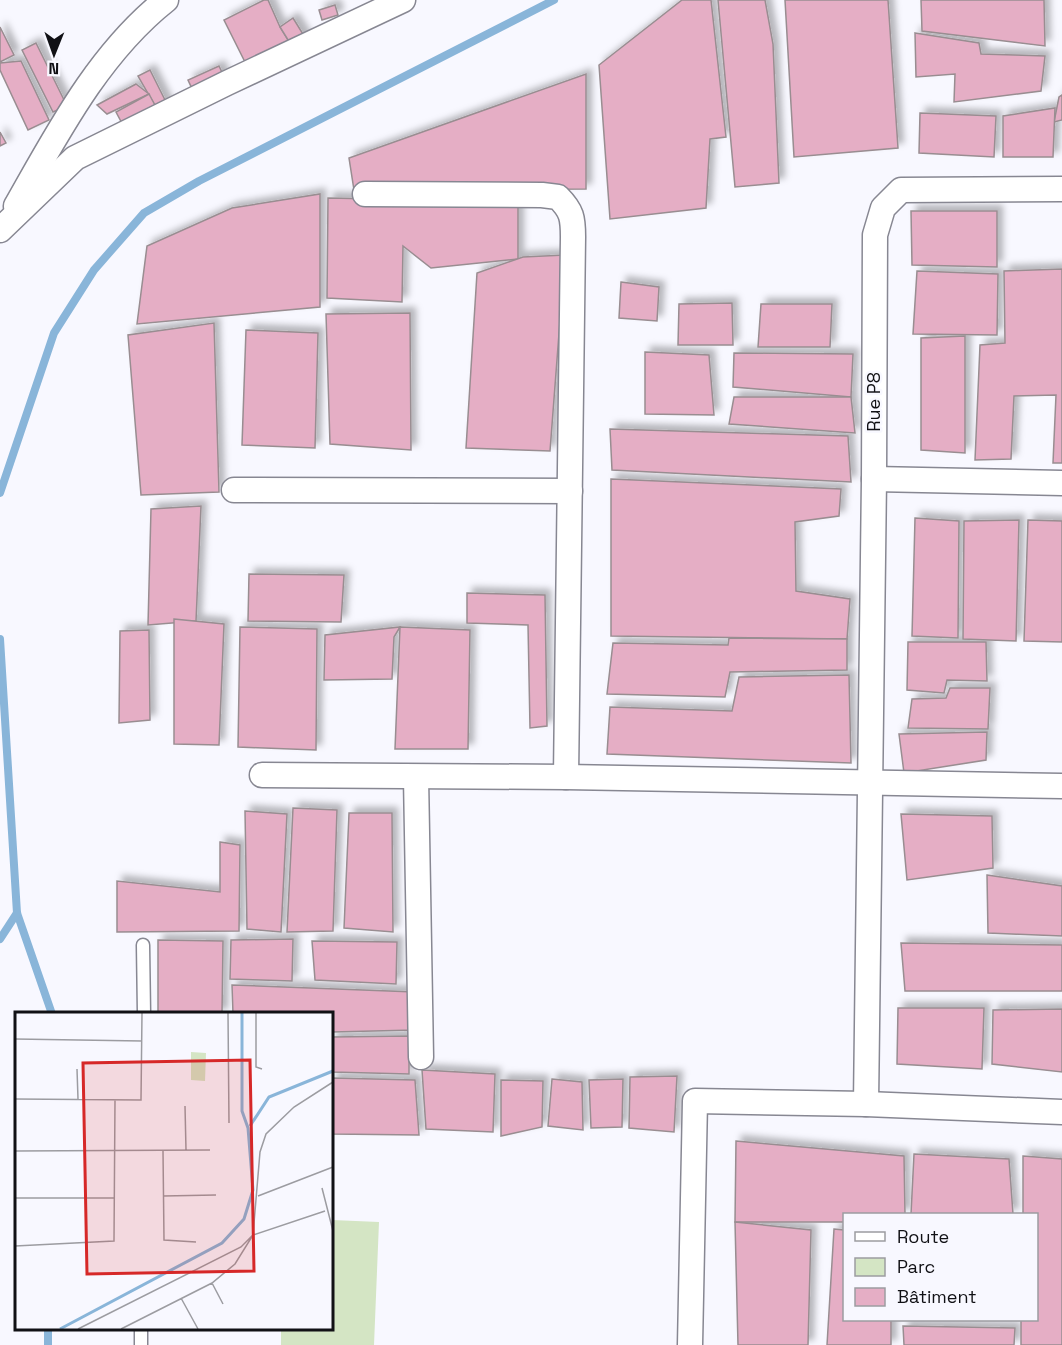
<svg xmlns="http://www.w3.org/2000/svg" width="1062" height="1345" font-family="'Space Grotesk',sans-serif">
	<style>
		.green { fill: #d4e5c4 }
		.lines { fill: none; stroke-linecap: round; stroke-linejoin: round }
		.stream { stroke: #89b5d9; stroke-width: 8 }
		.building { fill: #e5aec5; stroke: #998d91; stroke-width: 1.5; filter: url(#shadow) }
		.service-casing { stroke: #878792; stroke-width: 15 }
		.minor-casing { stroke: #878792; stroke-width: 27 }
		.service { stroke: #fff; stroke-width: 12 }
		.minor { stroke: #fff; stroke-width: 24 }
		.labels { text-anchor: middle; stroke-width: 5; stroke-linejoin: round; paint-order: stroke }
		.street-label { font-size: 18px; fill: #111115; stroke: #f8f8ff }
		.inset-river { fill: none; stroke: #89b5d9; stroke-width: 3 }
		.inset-road { fill: none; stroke: #9c9ca1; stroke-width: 1.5 }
		.view { fill: #d62828; fill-opacity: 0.15; stroke: #d62828; stroke-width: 3 }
		.inset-edge { fill: none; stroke: #111115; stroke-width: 3 }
	</style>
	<defs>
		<filter id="shadow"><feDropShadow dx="5.5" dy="-5.5" stdDeviation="3" flood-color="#0004"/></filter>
	</defs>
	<rect width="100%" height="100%" fill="#f8f8ff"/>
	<polygon class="green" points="332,1220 379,1222 374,1345 281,1345 281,1329 332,1328"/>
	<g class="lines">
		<g class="stream">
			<polyline points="0,493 54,333 94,270 144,213 199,181 554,0"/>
			<polyline points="0,639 17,913 52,1014"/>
			<polyline points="0,939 17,913"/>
			<polyline points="48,1345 48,1328"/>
		</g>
	</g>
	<g class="building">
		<polygon points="264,0 268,0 280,27 298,56 254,80 224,20"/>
		<polygon points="682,0 711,0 726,137 710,139 706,208 610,219 599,65"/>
		<polygon points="718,0 765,0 773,44 779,183 735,187"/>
		<polygon points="785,0 888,0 898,148 794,157"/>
		<polygon points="921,0 1044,0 1045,46 922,31"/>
		<polygon points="335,5 338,15 322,20 319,10"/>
		<polygon points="293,18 311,47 298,56 280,27"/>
		<polygon points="0,27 14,55 0,62"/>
		<polygon points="915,33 979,43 981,54 1045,56 1041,91 954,102 955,74 916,77"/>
		<polygon points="36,43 67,106 53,112 22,50"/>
		<polygon points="21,61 49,120 28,130 0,70 0,63"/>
		<polygon points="219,66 226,81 195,95 188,80"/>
		<polygon points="150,70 169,108 157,109 138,76"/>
		<polygon points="586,74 586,189 354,190 349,158"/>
		<polygon points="136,84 149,94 107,114 97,105"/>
		<polygon points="149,94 157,109 124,127 116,112"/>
		<polygon points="1062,95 1062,120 1054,122 1059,97"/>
		<polygon points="1055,108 1053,157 1003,157 1003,116"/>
		<polygon points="920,113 996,116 994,157 919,153"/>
		<polygon points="0,132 6,143 0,146"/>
		<polygon points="320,194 320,307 137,324 147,246 232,208"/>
		<polygon points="328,198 518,202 518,259 431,268 403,246 402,302 327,298"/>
		<polygon points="911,211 997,211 997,267 912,265"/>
		<polygon points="565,255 550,451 466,448 477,273 523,257"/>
		<polygon points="1062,269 1062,463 1053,463 1056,395 1014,396 1011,459 975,460 980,345 1005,343 1004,271"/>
		<polygon points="917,271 998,274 997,335 913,334"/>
		<polygon points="621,282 659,287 657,321 619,318"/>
		<polygon points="732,303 733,345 678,345 679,304"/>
		<polygon points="761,304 832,304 830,347 758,347"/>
		<polygon points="410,313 411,450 330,444 326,314"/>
		<polygon points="214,323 219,492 141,495 128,335"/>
		<polygon points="246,330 318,333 315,448 242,445"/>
		<polygon points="965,336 965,453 921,450 921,338"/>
		<polygon points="645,352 709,355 714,415 645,414"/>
		<polygon points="734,353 853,354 851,397 733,387"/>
		<polygon points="734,397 851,397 855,433 729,424"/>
		<polygon points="610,429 848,436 851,482 612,470"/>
		<polygon points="611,479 841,489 839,516 795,522 796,591 850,599 847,639 611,636"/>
		<polygon points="201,506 196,621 148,625 151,509"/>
		<polygon points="915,518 959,521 958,638 912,636"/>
		<polygon points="1019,520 1016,641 963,639 964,521"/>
		<polygon points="1028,520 1062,521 1062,642 1024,641"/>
		<polygon points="249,574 344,575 341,622 248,621"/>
		<polygon points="467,593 545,595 547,726 530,728 528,625 467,623"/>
		<polygon points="174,619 224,624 219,745 174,744"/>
		<polygon points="240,627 317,629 316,750 238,747"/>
		<polygon points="400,627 470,630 468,749 395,749"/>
		<polygon points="400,627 394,637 392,679 324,680 325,635"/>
		<polygon points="149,630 150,720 119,723 120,631"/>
		<polygon points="729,638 847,639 847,670 730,672 725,697 607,694 613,643 728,645"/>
		<polygon points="908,642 986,642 987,681 947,680 944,693 907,690"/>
		<polygon points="849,675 851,763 607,754 610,707 732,711 739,677"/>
		<polygon points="950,688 990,688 988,729 908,728 912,699 946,698"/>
		<polygon points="987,732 986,760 904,773 899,734"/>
		<polygon points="293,808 337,810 333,931 287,932"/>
		<polygon points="245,811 287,814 281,932 247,929"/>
		<polygon points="349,813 392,813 393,932 344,928"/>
		<polygon points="901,814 992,816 993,868 907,880"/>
		<polygon points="220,842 240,845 239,931 117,932 117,881 220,892"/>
		<polygon points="987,875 1062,886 1062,936 988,933"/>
		<polygon points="293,939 292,981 230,979 231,940"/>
		<polygon points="158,940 223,941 222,1014 158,1014"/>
		<polygon points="312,941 397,942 396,984 315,980"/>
		<polygon points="901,943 1062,945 1062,991 905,991"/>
		<polygon points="232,985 415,992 415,1030 332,1032 332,1014 233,1014"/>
		<polygon points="898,1008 984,1008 982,1069 897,1064"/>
		<polygon points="1062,1009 1062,1072 992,1064 993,1010"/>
		<polygon points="409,1036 409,1074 332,1072 332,1037"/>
		<polygon points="422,1070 495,1074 493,1132 426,1129"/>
		<polygon points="677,1076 674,1132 629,1128 630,1077"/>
		<polygon points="332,1078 415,1080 419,1135 332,1134"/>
		<polygon points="552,1079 582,1082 583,1130 548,1126"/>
		<polygon points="623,1079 622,1127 591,1128 589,1080"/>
		<polygon points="501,1080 543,1081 542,1127 501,1136"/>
		<polygon points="736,1141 904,1156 905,1214 844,1214 844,1222 735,1222"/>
		<polygon points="914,1154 1009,1159 1013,1214 911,1214"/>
		<polygon points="1023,1156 1062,1159 1062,1345 1021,1345 1021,1320 1036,1320 1036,1214 1023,1214"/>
		<polygon points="735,1222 811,1230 808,1345 738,1345"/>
		<polygon points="834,1229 844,1230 844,1320 891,1320 891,1345 827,1345"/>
		<polygon points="903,1326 1015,1328 1014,1345 904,1345"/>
	</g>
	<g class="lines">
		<g class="service-casing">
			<g id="service">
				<polyline points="143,945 144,1014"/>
				<polyline points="141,1345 141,1328"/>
			</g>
		</g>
		<g class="minor-casing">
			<g id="minor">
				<path d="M 365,194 L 542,195 L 558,197 C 572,211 573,218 573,237 L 566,777"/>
				<path d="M 16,206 C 58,132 99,53 166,0"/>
				<polyline points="0,230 75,158 227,83 403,0"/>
				<polyline points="874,479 1062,483"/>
				<polyline points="234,490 570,491"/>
				<polyline points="262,775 566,777 1062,786"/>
				<polyline points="416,777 421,1057"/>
				<polyline points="866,1104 874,479 875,235 883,208 901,190 1062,189"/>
				<polyline points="690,1345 695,1101 866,1104 1062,1112"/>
			</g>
		</g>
		<use href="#service" class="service"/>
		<use href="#minor" class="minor"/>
	</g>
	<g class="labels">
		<g class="street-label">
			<text transform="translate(874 402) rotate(-90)" y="6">Rue P8</text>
		</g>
	</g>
	<g transform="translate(15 1012)">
		<rect width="318" height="318" fill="#f8f8ff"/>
		<path d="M 176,40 L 191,41 L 190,69 L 176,68 Z" fill="#d4e5c4"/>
		<path class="inset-river" d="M 235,114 L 254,85 L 318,59M 45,317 L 207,231 L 229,207 L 238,178 L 233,116 L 227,99 L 227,1"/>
		<path class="inset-road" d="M 213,1 L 214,111M 241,1 L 241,55 L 247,57M 0,27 L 127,29M 62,57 L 63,87M 0,87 L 126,88 L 127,1M 170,94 L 171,138M 0,139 L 195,138M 148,139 L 149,228 L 181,230M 307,176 L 318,219M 148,184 L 201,183M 243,184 L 318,155M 0,186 L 100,186M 0,234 L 99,229 L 100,88M 197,271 L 208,292M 166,286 L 183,317M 63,317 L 226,235 L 238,223 L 310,199M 106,317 L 197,271 L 220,252 L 238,223 L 245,140 L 251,122 L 279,95 L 318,70"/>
		<path class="view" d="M 235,48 L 239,259 L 72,262 L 68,51 Z"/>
		<rect width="318" height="318" class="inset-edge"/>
	</g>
	<rect x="843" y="1213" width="195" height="108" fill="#f8f8ff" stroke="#9c9ca1" stroke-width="1.5"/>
	<rect x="855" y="1232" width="30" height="9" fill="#ffffff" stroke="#9c9ca1" stroke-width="1.5"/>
	<text x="897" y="1243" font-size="18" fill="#111115">Route</text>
	<rect x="855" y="1258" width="30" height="18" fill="#d4e5c4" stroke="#9c9ca1" stroke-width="1.5"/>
	<text x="897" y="1273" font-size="18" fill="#111115">Parc</text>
	<rect x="855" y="1288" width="30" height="18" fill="#e5aec5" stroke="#9c9ca1" stroke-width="1.5"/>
	<text x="897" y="1303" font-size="18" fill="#111115">Bâtiment</text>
	<g transform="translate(54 54) rotate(181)" stroke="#f8f8ff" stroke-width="4.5" paint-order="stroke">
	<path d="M0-4.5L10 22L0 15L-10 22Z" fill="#111115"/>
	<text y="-9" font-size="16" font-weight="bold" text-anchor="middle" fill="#111115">N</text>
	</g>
</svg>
